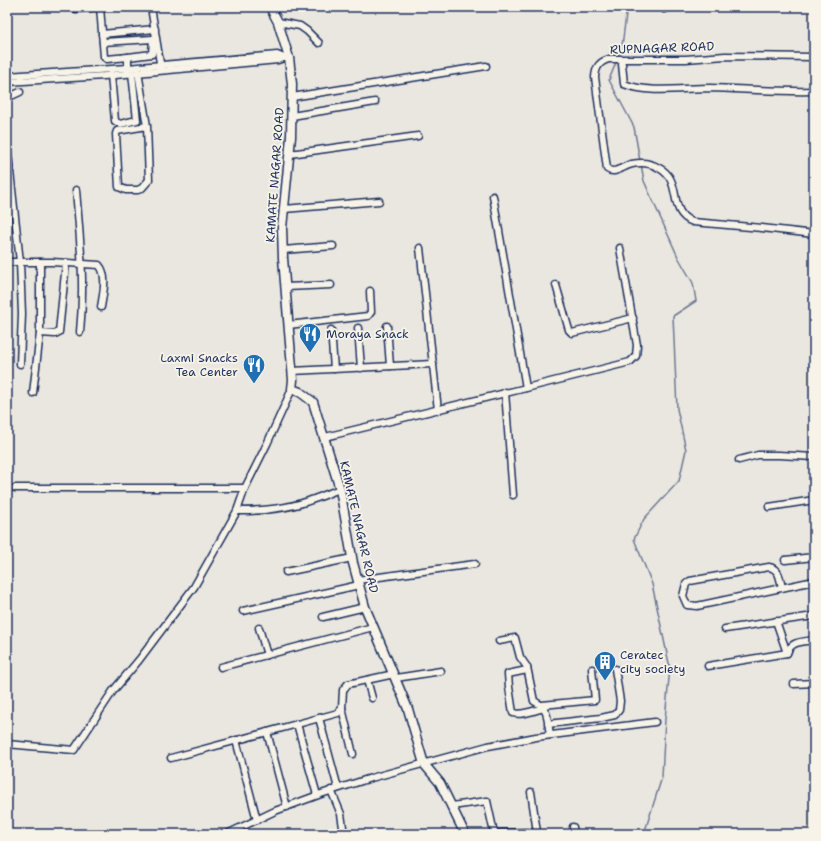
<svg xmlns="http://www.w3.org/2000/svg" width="821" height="841" font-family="'Shantell Sans',sans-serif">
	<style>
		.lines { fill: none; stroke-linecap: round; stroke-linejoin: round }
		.stream { stroke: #6d7892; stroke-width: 1.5 }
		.street-casing { stroke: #1b2f5e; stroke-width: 9 }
		.secondary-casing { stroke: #1b2f5e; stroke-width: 11 }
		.street { stroke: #f7f3e8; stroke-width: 6 }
		.secondary { stroke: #f7f3e8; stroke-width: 8 }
		.labels { text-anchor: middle; stroke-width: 3.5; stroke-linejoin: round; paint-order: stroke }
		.street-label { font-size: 12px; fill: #1b2f5e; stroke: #f7f3e8 }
		.poi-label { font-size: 12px; fill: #1b2f5e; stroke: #f7f3e8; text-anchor: start }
	</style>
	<rect width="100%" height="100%" fill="#eae7e0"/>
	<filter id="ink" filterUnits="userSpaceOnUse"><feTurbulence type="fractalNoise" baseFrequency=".025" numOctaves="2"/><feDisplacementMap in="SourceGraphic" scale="8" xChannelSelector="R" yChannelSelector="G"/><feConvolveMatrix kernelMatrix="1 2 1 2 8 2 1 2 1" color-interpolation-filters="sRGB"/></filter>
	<g filter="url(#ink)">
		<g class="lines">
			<g class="stream">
				<polyline points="618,57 622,46 627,7"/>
				<polyline points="617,60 609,80 634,127 640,161"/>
				<polyline points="641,164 644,181 678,257 693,283 696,301 673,316 677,409 686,450 679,481 644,519 634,539 652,584 670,668 665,719 662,777 644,834"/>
			</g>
			<g class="street-casing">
				<g id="street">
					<polyline points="74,7 76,9 99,7"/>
					<polyline points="100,7 104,57 107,59 128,57 128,68"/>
					<polyline points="151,7 161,69"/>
					<polyline points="664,9 671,7"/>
					<polyline points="278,22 300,26 307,31 319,43"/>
					<polyline points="102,34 155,29"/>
					<polyline points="103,42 153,39 152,54 128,57"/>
					<path d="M 814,57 L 725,56 L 686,59 L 609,59 C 599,62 596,67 595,77 L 607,169 C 615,175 623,166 632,164 C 641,162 651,163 659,168 C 684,181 666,212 693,222 L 762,228 L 814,234"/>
					<path d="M 622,64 L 624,84 C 649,94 683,88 710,88 C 745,89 779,92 814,91"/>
					<polyline points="138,72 147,126 149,180 142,188 138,190 126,190 119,187 116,134 117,131 147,126"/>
					<polyline points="111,75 115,121 120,124 137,120 132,73"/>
					<polyline points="7,76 127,68 277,55 284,58 289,58"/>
					<polyline points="7,82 104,76 278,60 284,58"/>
					<polyline points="292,97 486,66"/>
					<polyline points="7,98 20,92"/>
					<polyline points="292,116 375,102"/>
					<polyline points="7,144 20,262 22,314 20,364"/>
					<polyline points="290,154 418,136"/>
					<path d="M 76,190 C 80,239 85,283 80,332"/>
					<polyline points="284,209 379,201"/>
					<polyline points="420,248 438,410"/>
					<polyline points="283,250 333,246"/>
					<path d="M 7,262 L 52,262 L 99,265 C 108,275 103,294 101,307"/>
					<polyline points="40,262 40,333 55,334 59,332 66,263"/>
					<polyline points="556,285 569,330 572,333 633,318"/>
					<polyline points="286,287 331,285"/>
					<polyline points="288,325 368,316 371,312 370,291"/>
					<polyline points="387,326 390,366"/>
					<polyline points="358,328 361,368"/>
					<polyline points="331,330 334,369"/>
					<polyline points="292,371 433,364"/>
					<polyline points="526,388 630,362 636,356 637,345 620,248"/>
					<polyline points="505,392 513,495"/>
					<polyline points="33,393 40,333"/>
					<polyline points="325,437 526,388 493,196"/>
					<polyline points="739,460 758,455 779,455 814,457"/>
					<polyline points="15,488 245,488"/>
					<polyline points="769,507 814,500"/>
					<path d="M 237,511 C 263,511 289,509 314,499 C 323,496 331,492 340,489"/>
					<polyline points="785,560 814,557"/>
					<polyline points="286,572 352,558"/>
					<polyline points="357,580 475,564"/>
					<path d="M 782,588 C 780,580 780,569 769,567 L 690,581 L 686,584 L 683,596 L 687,605 L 697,606 L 814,581"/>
					<polyline points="243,611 359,585"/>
					<polyline points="323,617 365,607"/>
					<polyline points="776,621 787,653"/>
					<polyline points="259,628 267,655"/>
					<polyline points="725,629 814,616"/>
					<path d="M 499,641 L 515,638 L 520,657 L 527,667 L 534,701 C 550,709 547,720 550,735"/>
					<path d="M 708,666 L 787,653 C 791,641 802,642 814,640"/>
					<polyline points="221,667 373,627"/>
					<path d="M 527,670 L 508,674 L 509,687 L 513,713 C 522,716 535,710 544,708"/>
					<polyline points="396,678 441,671"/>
					<polyline points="367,680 372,698"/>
					<polyline points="794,684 814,683"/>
					<polyline points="542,705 595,700 592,669"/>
					<polyline points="342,708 353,754"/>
					<polyline points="319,718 338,788"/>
					<polyline points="297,724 317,795"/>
					<polyline points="548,724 601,718 615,715 619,710 620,701 615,669"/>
					<polyline points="267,732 287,807"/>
					<polyline points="236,740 257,820"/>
					<polyline points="7,744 74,750 113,691 139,660 194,587 237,511 245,488 267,444 292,389"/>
					<polyline points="171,758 338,713 342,708 343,690 348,684 394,674"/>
					<polyline points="331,790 341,814 344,834"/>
					<polyline points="452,806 487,801 494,833 537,832 531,792"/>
					<polyline points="573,827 574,834"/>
					<polyline points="227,834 275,811 321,794 371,778 488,746 536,737 655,722"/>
				</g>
			</g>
			<g class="secondary-casing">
				<polyline id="secondary" points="270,7 278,22 289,58 292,84 291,137 282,228 283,258 293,380 292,389 300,392 313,402 340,489 353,563 365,607 408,709 424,764 440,783 465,834"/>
			</g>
			<use href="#street" class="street"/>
			<use href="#secondary" class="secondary"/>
		</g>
	</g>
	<defs>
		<g id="restaurant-pin" transform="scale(1.15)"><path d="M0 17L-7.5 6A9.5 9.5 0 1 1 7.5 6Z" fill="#1f6fb2" stroke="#f7f3e8"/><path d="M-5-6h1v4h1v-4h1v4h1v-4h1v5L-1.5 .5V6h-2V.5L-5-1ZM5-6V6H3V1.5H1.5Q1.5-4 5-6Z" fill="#fff"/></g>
		<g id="building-pin" transform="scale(1.15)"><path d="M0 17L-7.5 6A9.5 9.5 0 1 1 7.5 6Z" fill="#1f6fb2" stroke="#f7f3e8"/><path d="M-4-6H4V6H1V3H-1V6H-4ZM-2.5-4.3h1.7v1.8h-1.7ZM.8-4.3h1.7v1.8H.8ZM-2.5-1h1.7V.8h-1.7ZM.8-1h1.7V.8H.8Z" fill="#fff"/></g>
	</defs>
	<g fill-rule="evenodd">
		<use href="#restaurant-pin" x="310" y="334"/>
		<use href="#restaurant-pin" x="254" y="365"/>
		<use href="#building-pin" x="605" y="662"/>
	</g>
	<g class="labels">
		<g class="street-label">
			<text transform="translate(662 48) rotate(-2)" y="4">RUPNAGAR ROAD</text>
			<text transform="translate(275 175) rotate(-86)" y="4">KAMATE NAGAR ROAD</text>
			<text transform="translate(359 527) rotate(77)" y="4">KAMATE NAGAR ROAD</text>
		</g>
		<g class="poi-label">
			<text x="326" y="338">Moraya Snack</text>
			<text x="238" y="362" text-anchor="end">Laxmi Snacks<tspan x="238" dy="14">Tea Center</tspan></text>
			<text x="620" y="659">Ceratec<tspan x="620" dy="14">city society</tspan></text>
		</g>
	</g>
	<rect width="821" height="841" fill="none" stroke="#f7f3e8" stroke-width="24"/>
	<rect x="12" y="12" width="797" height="817" fill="none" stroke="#1b2f5e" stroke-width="1.5" filter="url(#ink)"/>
</svg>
